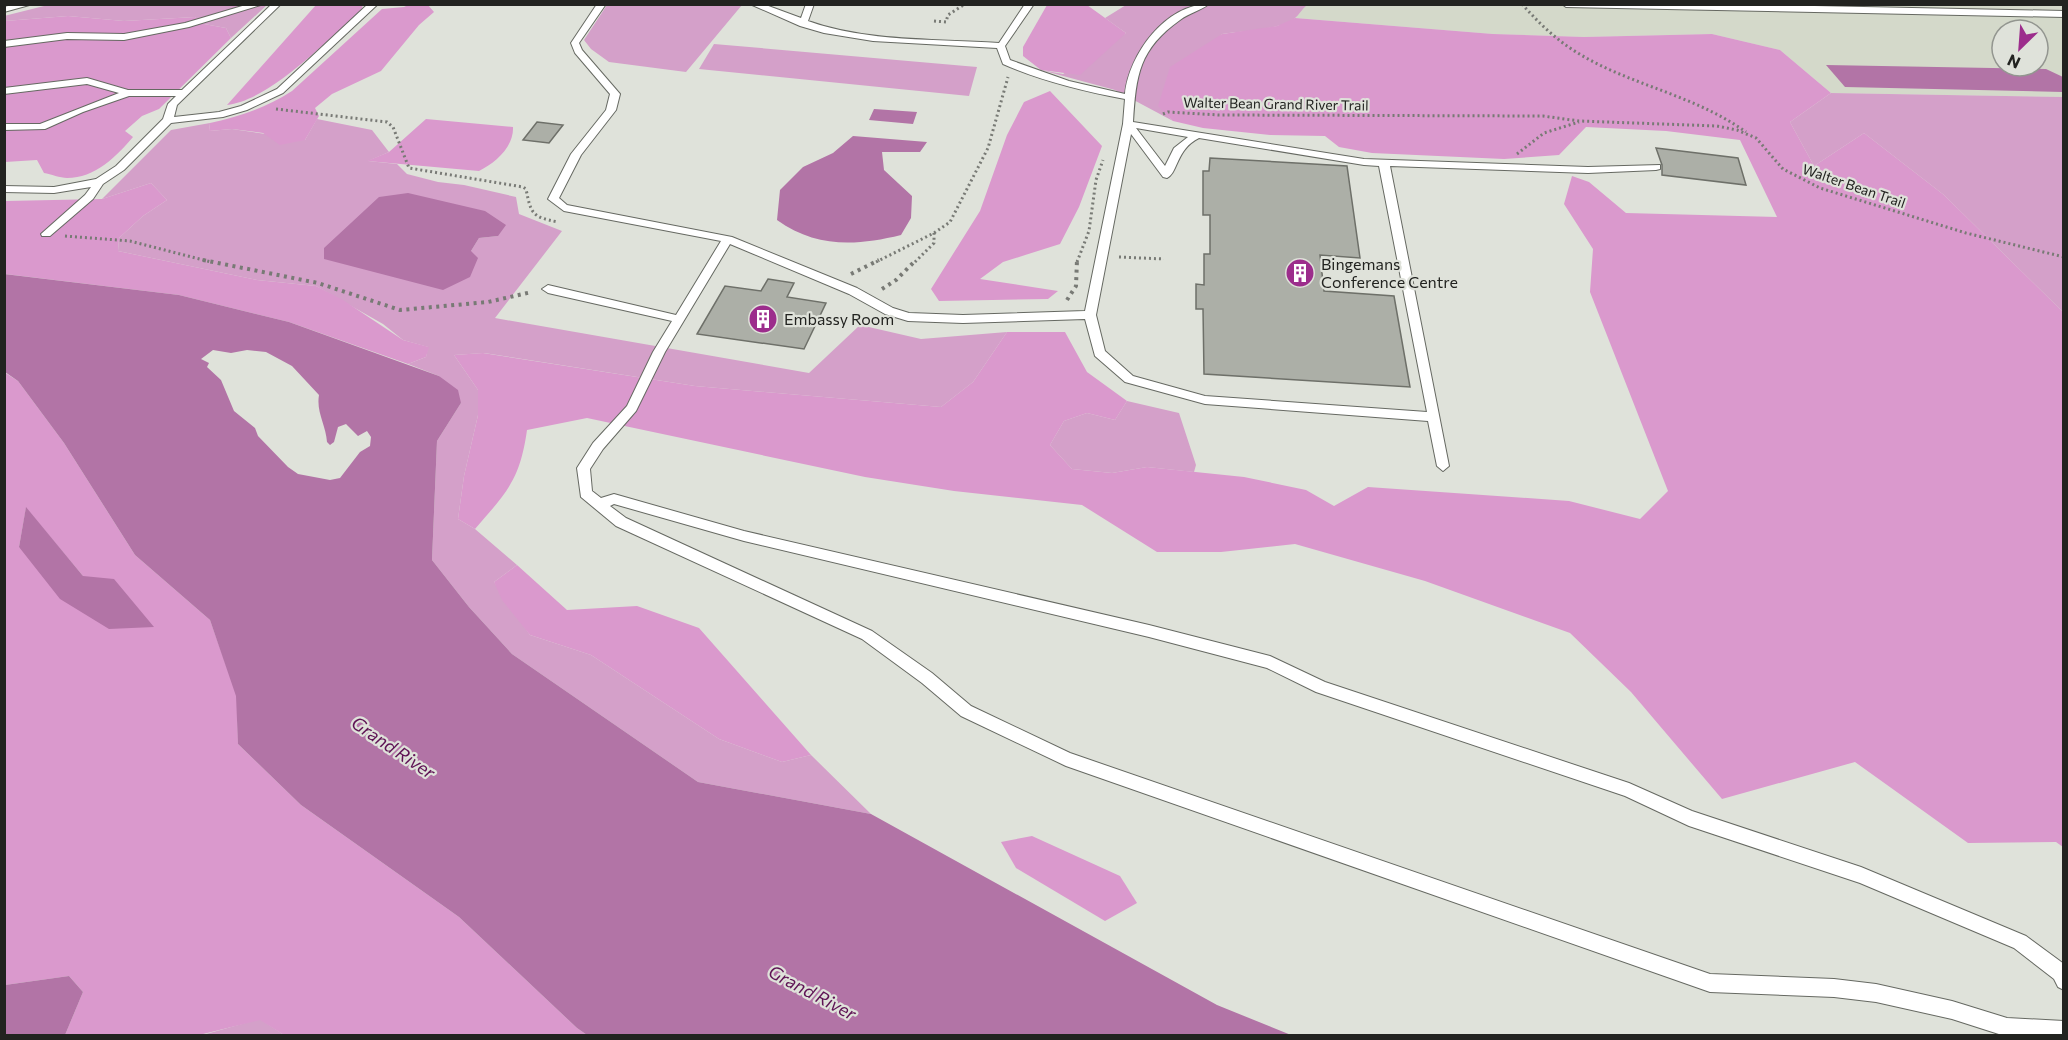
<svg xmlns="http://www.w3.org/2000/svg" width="2068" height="1040" font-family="Commissioner,sans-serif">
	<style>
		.built { fill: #d4d9ca; fill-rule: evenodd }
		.green { fill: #d4a0c9; fill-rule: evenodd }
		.forest { fill: #da99cd; fill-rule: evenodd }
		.water { fill: #b274a6; fill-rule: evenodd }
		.building { fill: #acafa7; stroke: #6e7069; stroke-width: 1.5 }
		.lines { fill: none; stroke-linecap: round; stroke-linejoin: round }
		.service-casing { stroke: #666962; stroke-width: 2 }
		.path-far1 { stroke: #787a75; stroke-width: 3; stroke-dasharray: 2 3; stroke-linecap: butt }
		.path { stroke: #787a75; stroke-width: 4; stroke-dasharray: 3 4.5; stroke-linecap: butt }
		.service { fill: #fff; fill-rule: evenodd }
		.labels { text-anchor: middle; stroke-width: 4.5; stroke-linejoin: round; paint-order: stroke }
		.far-street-label { font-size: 14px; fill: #222320; stroke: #dfe2da }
		.poi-label { font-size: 16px; fill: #222320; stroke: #dfe2da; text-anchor: start }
		.water-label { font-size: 18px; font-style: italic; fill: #5e1254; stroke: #dfe2da }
	</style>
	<rect width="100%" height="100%" fill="#dfe2da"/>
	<path class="built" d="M 1307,4 L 2063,5 L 2063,97 L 1831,93 L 1780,50 L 1712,34 L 1584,37 L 1493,34 L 1295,18 L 1299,10 ZM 2002,30 L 2038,30 L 2038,66 L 2002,66 Z"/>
	<g class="green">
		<polygon points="48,5 267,5 231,38 226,28 204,24 195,17 124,21 68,16 5,21 4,16"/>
		<polygon points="607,5 607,4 742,5 686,72 609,62 591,49 584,40"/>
		<path d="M 1126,5 L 1307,5 C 1302,9 1299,15 1294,19 C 1279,30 1241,31 1222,34 L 1159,106 L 1173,121 L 1115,90 L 1041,70 L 1063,74 L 1126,33 L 1105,18 Z"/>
		<polygon points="714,44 977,67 969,96 699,69"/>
		<polygon points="1831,93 2063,97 2063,312 1944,195 1864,133 1814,166 1790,122"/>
		<path d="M 317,119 L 372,130 L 389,152 L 368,161 L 397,164 L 407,174 L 438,182 L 464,185 L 516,197 L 519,214 L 562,231 L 495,318 L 809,373 L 860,325 L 921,339 L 1007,332 L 973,382 L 941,407 L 695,386 L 484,353 L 454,355 L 478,390 L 478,415 L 464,476 L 458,519 L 475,529 L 517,565 L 494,582 L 530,635 L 591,655 L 719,739 L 782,762 L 811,755 L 871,814 L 698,782 L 512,654 L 469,607 L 432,560 L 437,441 L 461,403 L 439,376 L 408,364 L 426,357 L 428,347 L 403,340 L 383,324 L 316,286 L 257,280 L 118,251 L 119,238 L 143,216 L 167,200 L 151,183 L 102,199 L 171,130 L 210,123 L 209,131 L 232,129 L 305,140 ZM 379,197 L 498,236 L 479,238 L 471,251 Z"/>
		<polygon points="1127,401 1179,413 1196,465 1194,472 1147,467 1112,473 1072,469 1050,445 1064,421 1087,413 1115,420"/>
		<polygon points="260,1019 284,1035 199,1036"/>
	</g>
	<g class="forest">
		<path d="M 410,4 L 428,5 L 434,12 L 419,25 L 381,71 L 332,94 L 315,108 L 319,116 L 305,140 L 280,145 L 263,133 L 232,129 L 209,131 L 210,123 C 240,116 266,108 292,91 L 382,9 L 404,7 Z"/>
		<path d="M 316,5 L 363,5 L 361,11 C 327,40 269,101 227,105 Z"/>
		<polygon points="1047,5 1087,5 1126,33 1080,75 1041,70 1023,56 1023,47"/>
		<path d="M 68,16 L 124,21 L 195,17 L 204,24 L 226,28 L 231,38 L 159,109 L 142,116 L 125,131 L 133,137 C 116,157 95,178 67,178 C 60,178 51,174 44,173 L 37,160 L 5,162 L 5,21 Z"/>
		<path d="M 1295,18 L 1493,34 L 1584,37 L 1712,34 L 1780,50 L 1831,93 L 1790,122 L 1814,166 L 1864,133 L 1944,195 L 2063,312 L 2063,847 L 2056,842 L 1968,843 L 1855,762 L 1722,799 L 1631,692 L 1570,633 L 1425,581 L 1295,544 L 1221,552 L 1157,552 L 1082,505 L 954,491 L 865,477 L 587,418 L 527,430 C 520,480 507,492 475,529 L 458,519 L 464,476 L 478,415 L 478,390 L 454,355 L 483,353 L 695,386 L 941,407 L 973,382 L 1007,332 L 1065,332 L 1087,372 L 1127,401 L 1115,420 L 1087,413 L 1064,421 L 1050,445 L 1072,469 L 1112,473 L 1147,467 L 1244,477 L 1306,490 L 1334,506 L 1368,487 L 1569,501 L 1640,519 L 1668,491 L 1590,292 L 1593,249 L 1564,204 L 1572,176 L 1589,182 L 1626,213 L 1777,217 L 1740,140 L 1666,131 L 1586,127 L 1559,155 L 1504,159 L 1372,153 L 1339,147 L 1325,136 L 1270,135 L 1203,128 L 1173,121 L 1158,106 L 1170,67 L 1222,34 L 1277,26 Z"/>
		<polygon points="1050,91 1102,146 1079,207 1060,244 1003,262 980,279 1058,291 1048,299 939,301 931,289 980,211 1007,135 1024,102"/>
		<path d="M 426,119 L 513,127 C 514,147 495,163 479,171 L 367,161 L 389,152 Z"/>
		<polygon points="151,183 167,200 143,216 119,238 118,251 257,280 316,286 343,300 403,340 429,347 426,357 408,364 289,322 179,295 5,274 5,201 102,199"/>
		<path d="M 4,372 L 18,381 L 64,443 L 135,555 L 210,620 L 237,696 L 238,744 L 301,805 L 459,917 L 577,1028 L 587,1035 L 284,1035 L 260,1020 L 199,1035 L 65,1035 L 83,992 L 69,976 L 5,985 ZM 26,508 L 83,576 L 19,547 Z"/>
		<polygon points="517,565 567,610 637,606 699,628 811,755 782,762 719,739 591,655 530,635 502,600 494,582"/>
		<polygon points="1032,836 1120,876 1137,903 1105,921 1016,868 1001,842"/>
	</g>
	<g class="water">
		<polygon points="1826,65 2046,69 2063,77 2063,92 1845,87"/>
		<polygon points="874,109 917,112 913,124 869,120"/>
		<path d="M 853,136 L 927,142 L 920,152 L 882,152 L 884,170 L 912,196 L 911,218 L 901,235 C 856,246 816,248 777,220 L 780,190 L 803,167 L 833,153 Z"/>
		<polygon points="408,193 485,211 506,225 498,236 479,238 471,251 478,258 470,277 443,290 324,259 324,248 379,197"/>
		<path d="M 4,274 L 179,295 L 289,322 L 439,376 L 458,390 L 461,403 L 437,441 L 432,560 L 469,607 L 512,654 L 698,782 L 871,814 L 1217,1005 L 1291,1035 L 587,1035 L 577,1028 L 459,917 L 301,805 L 238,744 L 236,696 L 210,620 L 135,555 L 64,443 L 18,381 L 5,372 ZM 213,350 L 231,353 L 247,350 L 266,352 L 292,366 L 319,395 C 316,412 326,425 327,442 L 330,445 L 334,442 L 338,427 L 346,424 L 358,436 L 367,431 L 371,437 L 370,446 L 360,452 L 340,478 L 330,480 L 298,474 L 288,467 L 258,436 L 255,428 L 234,411 L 221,380 L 207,367 L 209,363 L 201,359 Z"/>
		<polygon points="26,507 83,576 114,579 154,627 109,629 60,599 19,547"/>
		<polygon points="69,976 83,992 65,1035 5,1035 5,985"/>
	</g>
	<g class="building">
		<polygon points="537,122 563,125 549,143 523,140"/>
		<polygon points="1656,148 1738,158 1746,185 1662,175 1662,165"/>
		<polygon points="1210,158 1347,166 1360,258 1320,255 1324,291 1394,296 1410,387 1204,374 1203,309 1196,309 1196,284 1204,285 1204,254 1210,254 1210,215 1203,215 1203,171 1209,171"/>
		<polygon points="768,279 794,283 787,297 826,303 804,349 697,334 725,286 761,291"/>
	</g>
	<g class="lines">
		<g class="service-casing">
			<g id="service">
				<polygon points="16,4 33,4 4,12 4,7"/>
				<polygon points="249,4 264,4 189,27 124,40 67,39 4,47 4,41 67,33 124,34 185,23"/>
				<polygon points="272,4 281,4 177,105 174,117 219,112 241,106 277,89 368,4 378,4 283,93 247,110 223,117 171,123 124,170 103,184 93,199 50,236 42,236 41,234 85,195 91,187 54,193 4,192 4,186 54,187 96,179 116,166 163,119 168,104 176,96 129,96 83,112 45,129 4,130 4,124 40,124 119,93 87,84 4,94 4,88 87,78 128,90 182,90"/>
				<path d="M 597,4 L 606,4 L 579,43 L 582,50 L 620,94 L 616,110 L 581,155 L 559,198 L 567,205 L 732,237 L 857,288 L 893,308 L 909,313 L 963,315 L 1085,311 L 1123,124 L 1125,99 C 1083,91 1042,81 1003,64 L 997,48 L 873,41 L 824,33 L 800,26 L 750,4 L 763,4 L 801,18 L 806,4 L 814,4 L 808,21 C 866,42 938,39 999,43 L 1025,4 L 1034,4 L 1005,46 L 1010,60 L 1069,81 L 1125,94 C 1129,54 1166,4 1209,4 C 1200,11 1189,13 1180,20 C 1139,49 1136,75 1133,122 L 1364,159 L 1588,167 L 1660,165 L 1660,169 L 1656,170 L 1588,173 L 1390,166 L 1449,466 L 1443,471 L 1437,466 L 1428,421 L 1205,404 L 1125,382 L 1095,356 L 1085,319 L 963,323 L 908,321 L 885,314 L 849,294 L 730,244 L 665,352 L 636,411 L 603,449 L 590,469 L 592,491 L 601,498 L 614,494 L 744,531 L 1149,625 L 1270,656 L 1325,682 L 1629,783 L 1692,811 L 1861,867 L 2026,936 L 2064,964 L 2064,990 L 2058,987 L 2054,979 L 2014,948 L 1860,883 L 1689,826 L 1625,796 L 1316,692 L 1267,668 L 1149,637 L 744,541 L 614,504 L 610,506 L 626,518 L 872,631 L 932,673 L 971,706 L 1070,753 L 1710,974 L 1834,979 L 1876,984 L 1952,1001 L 2007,1018 L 2064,1021 L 2064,1036 L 2005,1036 L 1952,1019 L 1876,1002 L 1834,997 L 1710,992 L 1066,766 L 961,716 L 922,683 L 862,639 L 616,526 L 581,497 L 577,468 L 593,443 L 627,406 L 653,352 L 672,321 L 548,293 L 542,289 L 548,285 L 676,315 L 721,241 L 564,211 L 548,199 L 571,154 L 606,110 L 610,94 L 575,53 L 571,43 ZM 1136,128 L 1188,137 L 1174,148 L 1165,166 ZM 1131,134 L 1163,177 L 1167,178 C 1178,173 1176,149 1199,138 L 1364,165 L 1379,166 L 1427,412 L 1205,396 L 1133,376 L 1105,351 L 1096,315 Z"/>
				<polygon points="1562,4 1718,4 2064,11 2064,17 1566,7"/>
			</g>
		</g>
		<g class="path-far1">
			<path d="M 1522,4 C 1537,21 1553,37 1573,50 C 1627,85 1691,93 1746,132"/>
			<polyline points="934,21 946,22 948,15 965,4"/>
			<path d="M 276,109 L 387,122 L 393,127 L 409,168 L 523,187 L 526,189 C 531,214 532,217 558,222"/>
			<polyline points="1163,114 1168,112 1219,115 1543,116 1579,121 1717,126 1737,130 1756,138 1783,169 1820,188 1966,233 2064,257"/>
			<polyline points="1517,154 1544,133 1579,122"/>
			<polyline points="65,236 130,241 211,262"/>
			<polyline points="1119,257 1164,259"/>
			<polyline points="876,262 934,233 950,222 988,148 1008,77"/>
			<polyline points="915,262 934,243 934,233"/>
			<polyline points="1077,262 1089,231 1096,180 1103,160"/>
		</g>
		<g class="path">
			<polyline points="203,260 318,283 400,310 488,302 532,292"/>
			<polyline points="851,274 879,260"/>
			<polyline points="882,289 896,280 916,260"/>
			<polyline points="1067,300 1076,286 1077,260"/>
		</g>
		<use href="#service" class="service"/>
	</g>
	<defs>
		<g id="building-disc" transform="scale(1.5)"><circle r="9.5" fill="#9c2d8c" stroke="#dfe2da"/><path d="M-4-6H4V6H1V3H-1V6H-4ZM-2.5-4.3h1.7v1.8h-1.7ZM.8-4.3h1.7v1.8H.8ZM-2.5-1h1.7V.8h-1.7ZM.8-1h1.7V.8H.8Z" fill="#fff"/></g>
	</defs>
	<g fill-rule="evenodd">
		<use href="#building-disc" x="1300" y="273"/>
		<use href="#building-disc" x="763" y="319"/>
	</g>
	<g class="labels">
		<g class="far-street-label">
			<text transform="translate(1276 104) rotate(1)" y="5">Walter Bean Grand River Trail</text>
			<text transform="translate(1854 186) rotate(19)" y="5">Walter Bean Trail</text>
		</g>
		<g class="poi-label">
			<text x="1321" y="270">Bingemans<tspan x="1321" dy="18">Conference Centre</tspan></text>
			<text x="784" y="325">Embassy Room</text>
		</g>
		<g class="water-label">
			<text transform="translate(393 748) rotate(34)" y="6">Grand River</text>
			<text transform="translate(812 993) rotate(28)" y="6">Grand River</text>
		</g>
	</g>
	<rect width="2068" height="1040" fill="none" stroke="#222320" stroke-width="12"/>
	<g transform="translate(2020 48) rotate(205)"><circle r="28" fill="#dfe2da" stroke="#939690" stroke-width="1.5"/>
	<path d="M0-4.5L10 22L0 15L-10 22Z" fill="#9c2d8c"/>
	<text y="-9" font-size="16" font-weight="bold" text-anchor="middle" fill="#222320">N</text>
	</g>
</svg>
